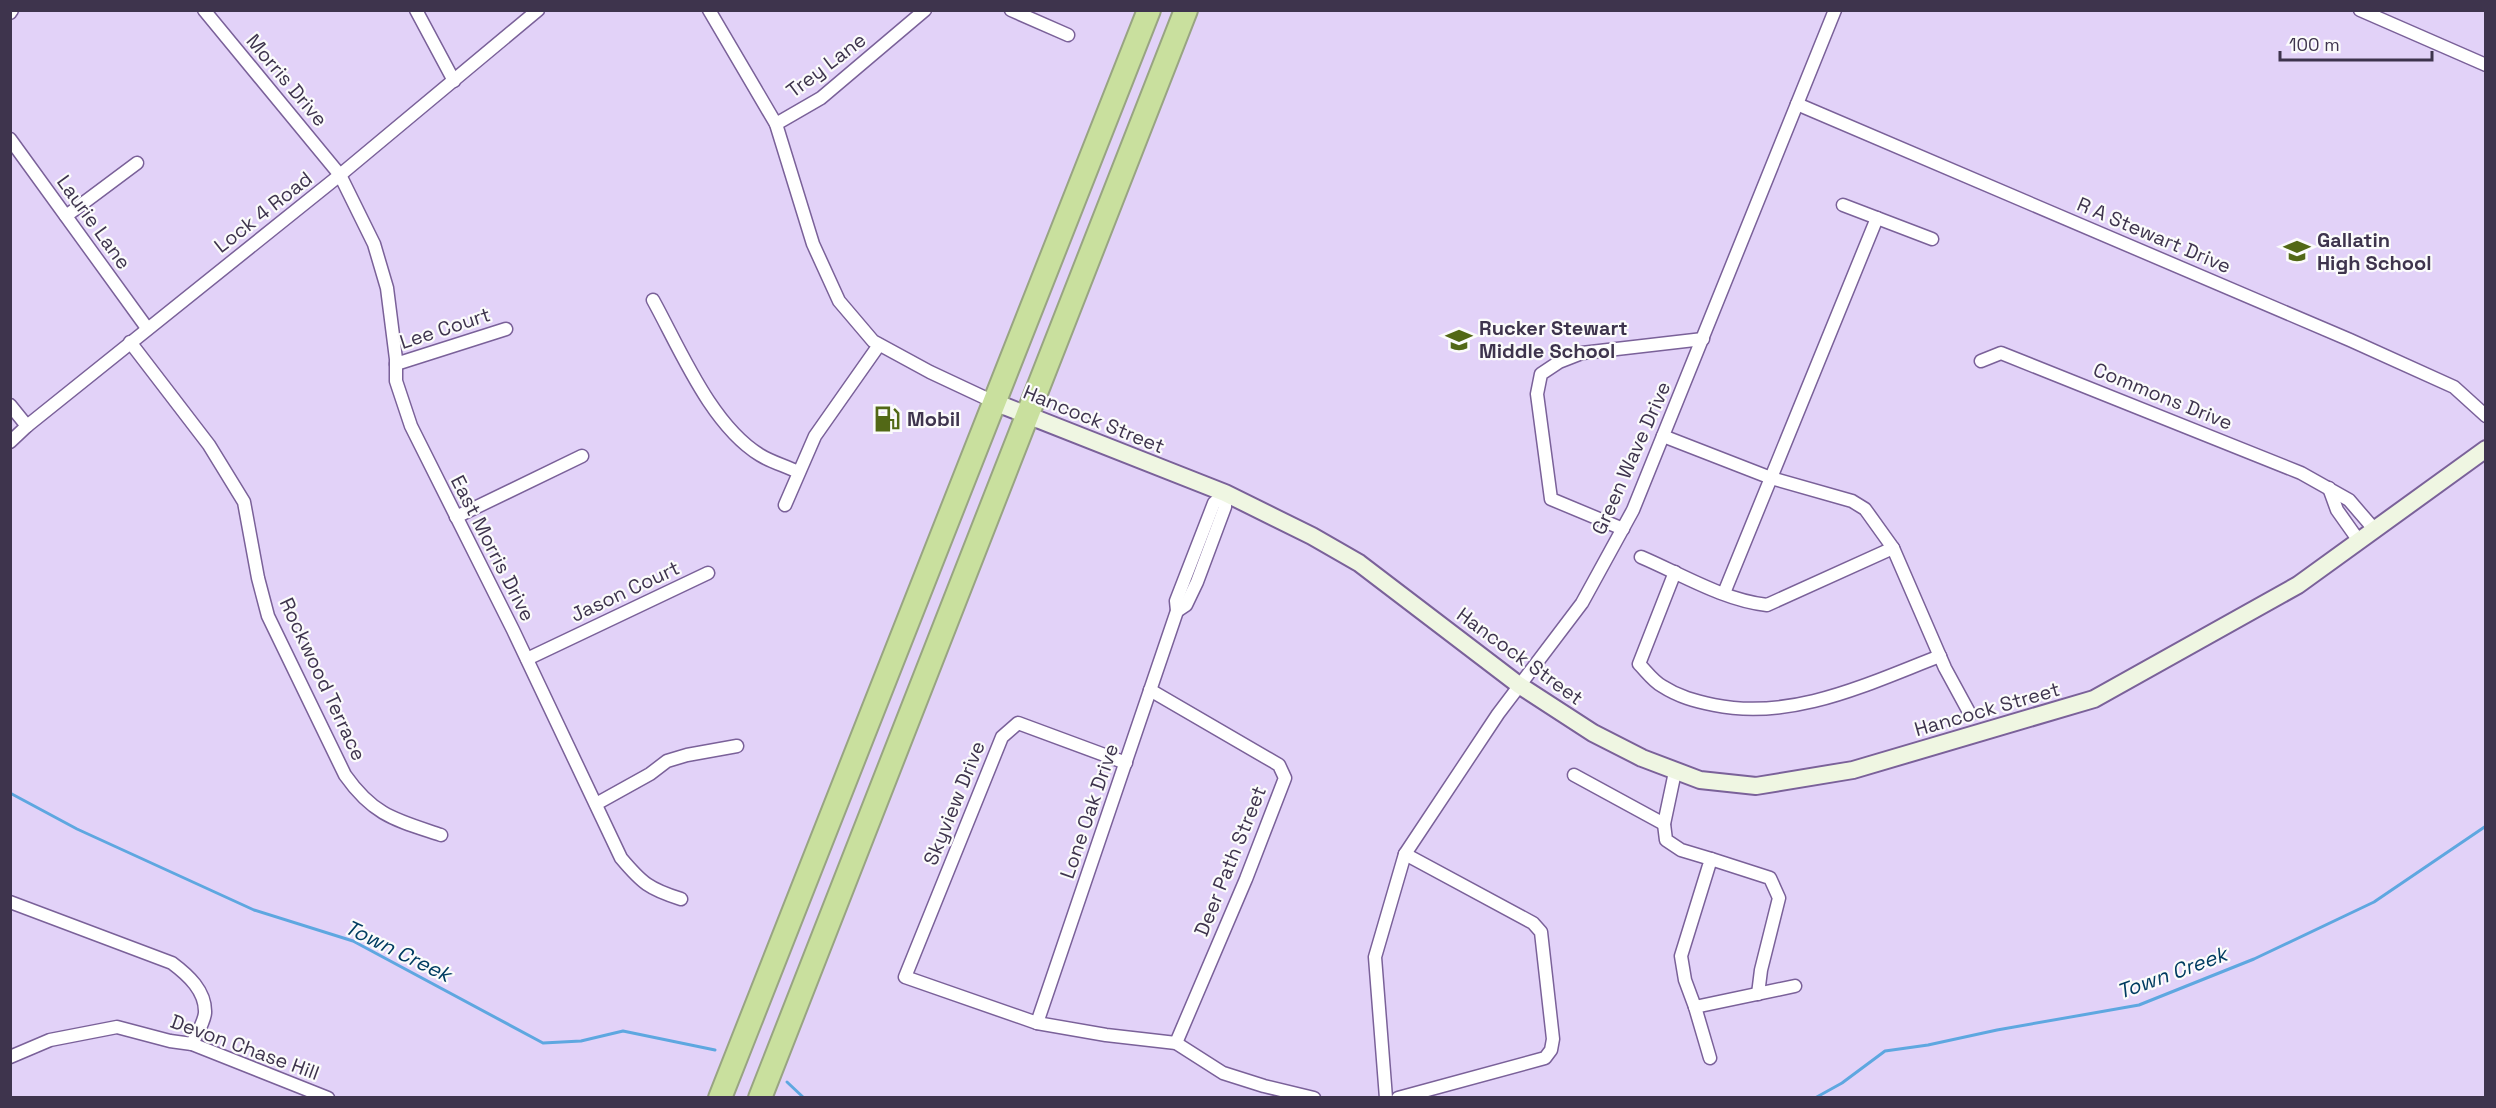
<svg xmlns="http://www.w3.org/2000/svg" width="2496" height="1108" font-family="'Space Grotesk',sans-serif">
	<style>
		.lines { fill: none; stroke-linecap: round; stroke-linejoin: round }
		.stream { stroke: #5ea7e0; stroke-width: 3 }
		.street-casing { stroke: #7a6199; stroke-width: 15 }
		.secondary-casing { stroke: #7a6199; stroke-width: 20 }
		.highway-casing { stroke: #98a482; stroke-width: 26 }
		.street { stroke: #fff; stroke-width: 12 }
		.secondary { stroke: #eff6e2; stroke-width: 16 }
		.highway { stroke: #c9e09e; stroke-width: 22 }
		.labels { text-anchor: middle; stroke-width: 4.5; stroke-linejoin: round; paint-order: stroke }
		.street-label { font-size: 20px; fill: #3e344d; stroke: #fbfbfb }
		.poi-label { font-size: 20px; font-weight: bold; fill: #3e344d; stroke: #fbfbfb; text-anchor: start }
		.water-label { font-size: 21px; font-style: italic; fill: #003c61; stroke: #fbfbfb }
	</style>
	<rect width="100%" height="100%" fill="#e2d2f8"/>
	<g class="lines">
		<g class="stream">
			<polyline points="10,793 77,829 254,910 353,941 543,1043 581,1041 623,1031 715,1050"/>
			<polyline points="787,1082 804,1098"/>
			<polyline points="1815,1098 1842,1083 1885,1051 1928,1045 1997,1030 2139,1005 2254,959 2374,902 2486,826"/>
		</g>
		<g class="street-casing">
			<g id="street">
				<path d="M 204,10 L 340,175 L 374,244 L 387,288 L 396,359 L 396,381 L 411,426 L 513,630 L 621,858 C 642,883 649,889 681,899"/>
				<polyline points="416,10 454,81"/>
				<polyline points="709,10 776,124 813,244 839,301 873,341 930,372 994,402"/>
				<polyline points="1011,10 1068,35"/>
				<polyline points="2360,10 2486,65"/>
				<polyline points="10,13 12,10"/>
				<polyline points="1797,104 2350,340 2454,387 2486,416"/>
				<polyline points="776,124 821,98 925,10"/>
				<polyline points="10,139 147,328"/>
				<polyline points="1843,205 1932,239"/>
				<polyline points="66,216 137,163"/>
				<path d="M 653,300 C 680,349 711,425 760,455 C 771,462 786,466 798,472"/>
				<path d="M 130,342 L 209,445 L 244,502 L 258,578 L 268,616 L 345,775 C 374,816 396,820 441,835"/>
				<polyline points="1981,361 2001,353 2301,473 2349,500 2374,529"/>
				<polyline points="396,364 506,329"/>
				<polyline points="10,405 27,426"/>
				<polyline points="1663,436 1771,478 1852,501 1865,509 1893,548 1945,668 1970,714"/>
				<polyline points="10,442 27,426 340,175 538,10"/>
				<polyline points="2329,488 2337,510 2359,541"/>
				<polyline points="785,505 815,436 879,345"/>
				<polyline points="456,517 582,456"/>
				<polyline points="1623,529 1551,499 1537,394 1541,374 1559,362 1582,353 1703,339"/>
				<path d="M 1641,557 C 1681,574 1723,600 1767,605 L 1893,548"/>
				<path d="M 1675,572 L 1639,664 C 1646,671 1653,681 1662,686 C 1679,697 1695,701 1714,705 C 1793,721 1867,684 1940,656"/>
				<polyline points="1724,593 1877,218"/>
				<polyline points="1177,611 1186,605 1197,582 1225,507 1225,493"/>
				<polyline points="527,659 708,573"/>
				<polyline points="1150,690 1279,765 1285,778 1246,879 1176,1043"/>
				<polyline points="1126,763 1018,723 1002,737 905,977 1037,1023 1106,1035 1176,1043 1223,1073 1264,1086 1314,1098"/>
				<polyline points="1675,772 1664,824 1666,840 1681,850 1711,859 1681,956 1685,980 1695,1007 1795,986"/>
				<polyline points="1574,775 1664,824"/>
				<polyline points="596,804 650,774 667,761 687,755 737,746"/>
				<polyline points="1711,859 1770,878 1779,898 1761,970 1758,994"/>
				<path d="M 10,902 L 172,963 C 188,975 206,991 205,1013 C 204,1023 196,1035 192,1044"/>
				<polyline points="1695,1007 1710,1058"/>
				<polyline points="1037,1023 1177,611 1176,601 1214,503 1225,493"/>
				<polyline points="10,1057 50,1040 117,1027 170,1041 192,1044 328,1098"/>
				<polyline points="1386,1098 1375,957 1405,854 1498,714 1582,603 1633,510 1835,10"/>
				<polyline points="1398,1098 1545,1058 1551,1050 1553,1039 1541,932 1533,923 1405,854"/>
			</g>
		</g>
		<g class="secondary-casing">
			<polyline id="secondary" points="994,402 1225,493 1312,536 1359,563 1519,685 1593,733 1642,758 1700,780 1756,786 1853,770 2094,699 2298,585 2486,449"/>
		</g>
		<g class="highway-casing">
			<g id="highway">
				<polyline points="720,1098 1149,10"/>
				<polyline points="760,1098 1186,10"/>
			</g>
		</g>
		<use href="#street" class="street"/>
		<use href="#secondary" class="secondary"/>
		<use href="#highway" class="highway"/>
	</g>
	<defs>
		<g id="school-bare" transform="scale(2.07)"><path d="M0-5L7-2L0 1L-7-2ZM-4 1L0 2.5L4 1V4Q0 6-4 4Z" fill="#526816" stroke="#fbfbfb" stroke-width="2.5" paint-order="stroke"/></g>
		<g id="fuel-bare" transform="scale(2.07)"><path d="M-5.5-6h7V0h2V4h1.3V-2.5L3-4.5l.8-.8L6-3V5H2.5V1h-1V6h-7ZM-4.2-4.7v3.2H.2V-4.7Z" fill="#526816" stroke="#fbfbfb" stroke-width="2.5" paint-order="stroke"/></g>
	</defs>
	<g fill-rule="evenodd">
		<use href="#school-bare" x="2297" y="251"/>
		<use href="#school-bare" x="1459" y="340"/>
		<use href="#fuel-bare" x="887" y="419"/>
	</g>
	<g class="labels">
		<g class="street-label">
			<text transform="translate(826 65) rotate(-37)" y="7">Trey Lane</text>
			<text transform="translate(287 80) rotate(50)" y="7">Morris Drive</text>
			<text transform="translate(263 212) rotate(-38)" y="7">Lock 4 Road</text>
			<text transform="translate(94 222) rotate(54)" y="7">Laurie Lane</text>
			<text transform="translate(2154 235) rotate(23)" y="7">R A Stewart Drive</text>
			<text transform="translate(445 328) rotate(-18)" y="7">Lee Court</text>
			<text transform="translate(2163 396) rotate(22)" y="7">Commons Drive</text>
			<text transform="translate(1094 419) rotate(22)" y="7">Hancock Street</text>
			<text transform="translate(1631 458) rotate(-66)" y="7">Green Wave Drive</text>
			<text transform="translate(493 548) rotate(63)" y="7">East Morris Drive</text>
			<text transform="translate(625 591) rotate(-25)" y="7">Jason Court</text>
			<text transform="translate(1520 656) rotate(36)" y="7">Hancock Street</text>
			<text transform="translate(323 679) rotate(65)" y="7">Rockwood Terrace</text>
			<text transform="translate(1987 709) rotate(-16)" y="7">Hancock Street</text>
			<text transform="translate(954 803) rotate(-68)" y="7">Skyview Drive</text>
			<text transform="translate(1089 811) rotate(-71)" y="7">Lone Oak Drive</text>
			<text transform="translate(1230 861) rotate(-68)" y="7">Deer Path Street</text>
			<text transform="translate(245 1047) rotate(20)" y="7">Devon Chase Hill</text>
		</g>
		<g class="poi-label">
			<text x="2317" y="247">Gallatin<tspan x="2317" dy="23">High School</tspan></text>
			<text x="1479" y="335">Rucker Stewart<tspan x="1479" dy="23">Middle School</tspan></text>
			<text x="907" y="426">Mobil</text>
		</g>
		<g class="water-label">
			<text transform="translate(398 951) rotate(26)" y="7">Town Creek</text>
			<text transform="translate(2172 973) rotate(-20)" y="7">Town Creek</text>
		</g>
	</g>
	<rect width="2496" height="1108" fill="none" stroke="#3e344d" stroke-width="24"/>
	<path d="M2280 51v9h152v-9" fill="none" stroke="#3e344d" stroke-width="3"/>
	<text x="2289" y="51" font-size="18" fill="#3e344d" stroke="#fbfbfb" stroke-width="4.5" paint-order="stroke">100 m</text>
</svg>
